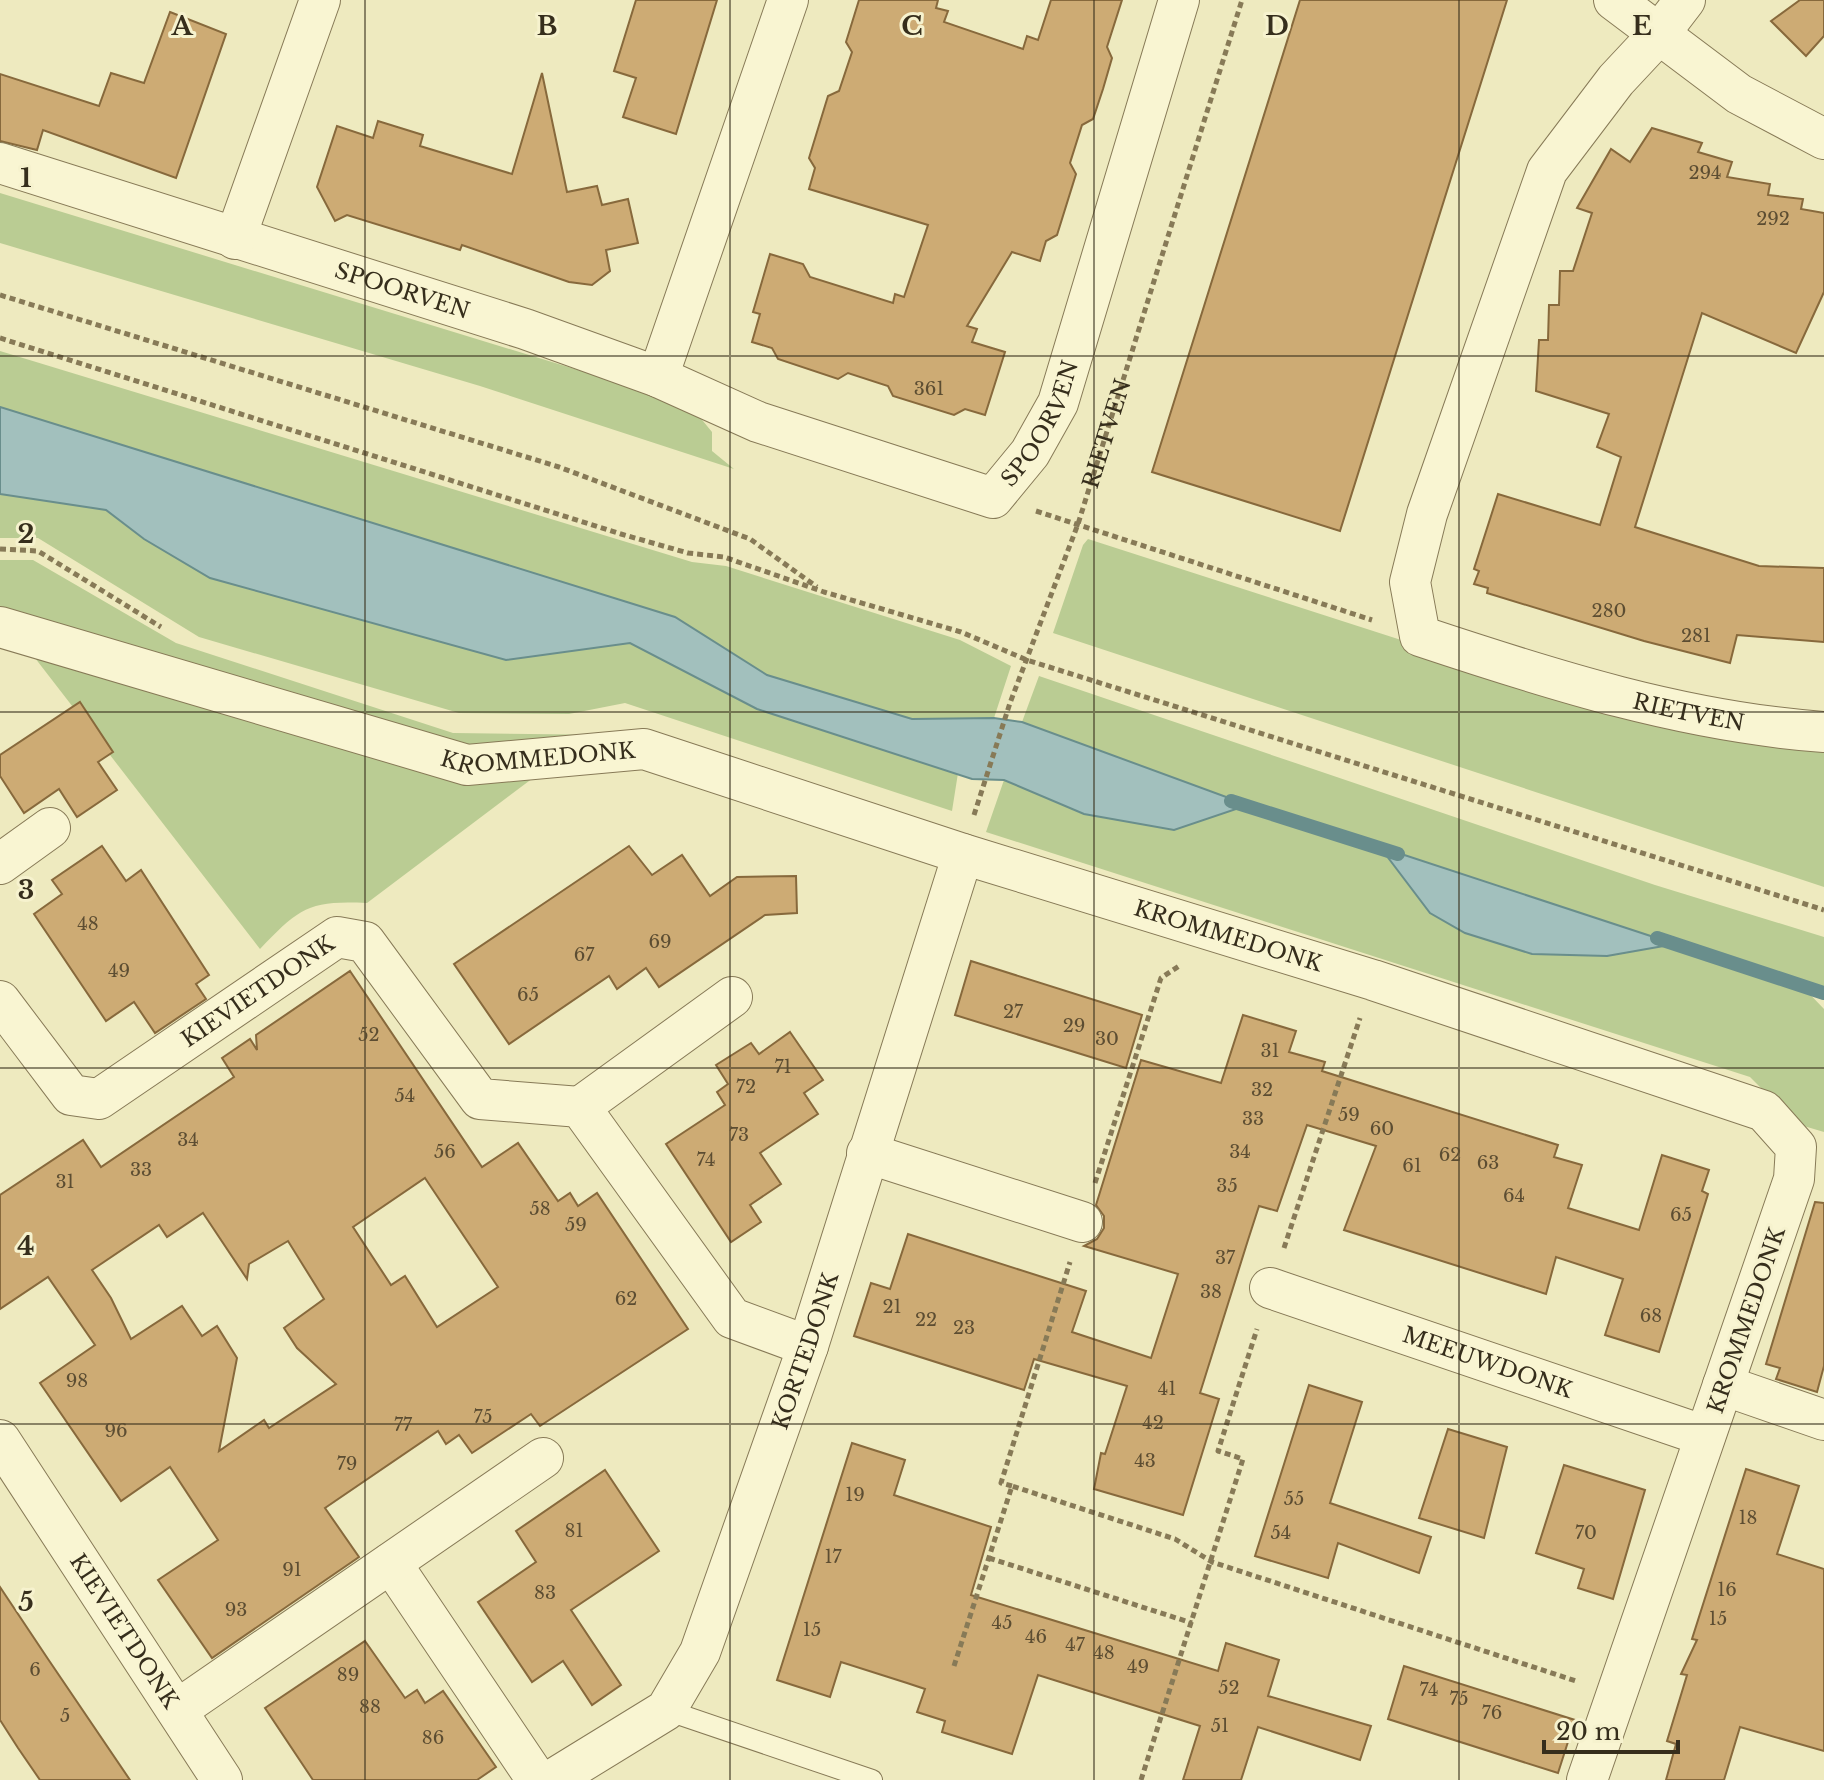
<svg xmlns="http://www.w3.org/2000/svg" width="1824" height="1780" font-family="'Libre Baskerville',serif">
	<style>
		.green { fill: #bacc93; fill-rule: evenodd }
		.water { fill: #a2c0bd; stroke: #698e8c; stroke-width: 2 }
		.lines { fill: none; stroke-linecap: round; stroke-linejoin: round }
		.stream { stroke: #698e8c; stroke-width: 14 }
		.building { fill: #cdab74; stroke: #87693c; stroke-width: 2; fill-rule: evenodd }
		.lane-casing { stroke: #877a57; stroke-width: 22 }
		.street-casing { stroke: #877a57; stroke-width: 42 }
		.path { stroke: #877a57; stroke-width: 5; stroke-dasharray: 6 4; stroke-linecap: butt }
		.lane { stroke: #f9f5d2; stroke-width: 20 }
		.street { stroke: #f9f5d2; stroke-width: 40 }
		.grid { fill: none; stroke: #362e1c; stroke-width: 2; stroke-opacity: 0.55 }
		.labels { text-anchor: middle; stroke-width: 6; stroke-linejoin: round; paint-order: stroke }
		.number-label { font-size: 18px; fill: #5c4d32 }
		.street-label { font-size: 22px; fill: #362e1c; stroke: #f6f2ce }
		.grid-label { font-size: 26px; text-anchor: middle; font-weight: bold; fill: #362e1c; stroke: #f6f2ce; stroke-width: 6; stroke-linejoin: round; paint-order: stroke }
	</style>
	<rect width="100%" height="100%" fill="#eeeabf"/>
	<g class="green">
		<polygon points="0,193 689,404 712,432 712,451 734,469 480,386 0,243"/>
		<polygon points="0,351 692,562 726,566 960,640 1011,666 994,718 912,719 767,675 675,617 0,407"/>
		<polygon points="0,494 106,510 144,539 210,578 506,660 630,643 757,709 958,773 952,811 625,703 569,714 459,713 199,637 38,538 0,538"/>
		<polygon points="1088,539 1398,639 1480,670 1824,745 1824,887 1053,633 1083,545"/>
		<polygon points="0,560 33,560 176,643 453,733 617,735 465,745 0,610"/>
		<path d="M 35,658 L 541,772 L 367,903 C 309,900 299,908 260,949 Z"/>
		<path d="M 1039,676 L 1655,885 L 1824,937 L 1824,990 L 1799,983 L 1824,1009 L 1824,1132 L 1787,1121 L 1782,1109 L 1750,1077 L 986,832 L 1004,780 L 1084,814 L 1246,804 L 1022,722 ZM 1381,848 L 1674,944 L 1607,956 Z"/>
	</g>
	<g class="water">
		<polygon points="0,407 675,617 767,675 912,719 994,718 1022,722 1248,805 1174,830 1084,814 1004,780 972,779 757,709 630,643 506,660 210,578 144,539 106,510 0,494"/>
		<polygon points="1380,847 1675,944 1607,956 1532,954 1465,933 1430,913"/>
	</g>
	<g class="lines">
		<g class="stream">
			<polyline points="1231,801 1398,854"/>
			<polyline points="1657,938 1824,993"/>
		</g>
	</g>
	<g class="building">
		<polygon points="636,0 717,0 676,134 623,117 636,78 614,71"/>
		<polygon points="859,0 938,0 936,8 948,11 944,22 1023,49 1027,36 1038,40 1051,0 1122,0 1107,47 1112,58 1103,89 1093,119 1082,125 1070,163 1076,174 1057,235 1046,241 1040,261 1012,252 967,326 977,329 972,342 1005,352 985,415 965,409 954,415 893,396 888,386 848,373 838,379 778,359 772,348 752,342 760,314 753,312 770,254 803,264 810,277 893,303 895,294 904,297 928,225 809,189 815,168 809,158 828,96 839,91 852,52 846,42"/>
		<polygon points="1300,0 1507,0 1340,531 1152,472"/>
		<polygon points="1800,0 1824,0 1824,36 1806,56 1771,21"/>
		<polygon points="170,12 226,34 176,178 43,130 37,150 0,141 0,74 99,106 111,73 144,83"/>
		<polygon points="542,73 567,192 597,186 602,205 628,199 638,243 606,250 610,271 592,285 569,282 462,245 460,250 347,215 335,221 317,187 337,126 373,138 378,121 423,135 420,146 512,174"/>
		<polygon points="1652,128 1702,143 1698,152 1732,162 1727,177 1770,184 1768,195 1803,199 1801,209 1824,213 1824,292 1796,353 1702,313 1635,527 1759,566 1824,568 1824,642 1737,635 1730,663 1644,641 1487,593 1488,588 1474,584 1479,571 1474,569 1498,494 1600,525 1621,457 1597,447 1609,414 1536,391 1539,340 1548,340 1549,305 1559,305 1560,271 1573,271 1592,213 1577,208 1611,149 1630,162"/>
		<polygon points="80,702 113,752 98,762 117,790 77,817 59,789 24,813 0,776 0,755"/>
		<polygon points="102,846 126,881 141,870 209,975 196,984 206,999 155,1033 134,1002 106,1021 34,914 62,894 52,880"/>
		<polygon points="629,846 652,875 682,855 710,896 737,877 796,876 797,913 765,915 659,987 646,968 617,989 609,976 509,1044 454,964"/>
		<polygon points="971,961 1142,1015 1126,1068 955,1015"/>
		<path d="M 350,971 L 482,1167 L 518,1143 L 558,1201 L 570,1193 L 578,1206 L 597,1193 L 688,1329 L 540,1426 L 531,1414 L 472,1453 L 459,1435 L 446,1444 L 438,1431 L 325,1508 L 359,1557 L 212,1658 L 158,1580 L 218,1540 L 170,1467 L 121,1501 L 40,1383 L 95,1345 L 48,1277 L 0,1309 L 0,1195 L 83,1140 L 101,1167 L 234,1077 L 222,1058 L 250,1039 L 257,1050 L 256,1035 ZM 425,1178 L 498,1287 L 437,1327 L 405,1276 L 391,1285 L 353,1227 ZM 203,1213 L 247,1279 L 249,1264 L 288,1241 L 324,1299 L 284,1328 L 297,1348 L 336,1384 L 269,1428 L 264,1420 L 219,1451 L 237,1358 L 217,1326 L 202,1336 L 182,1306 L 131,1339 L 111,1298 L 92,1270 L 159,1225 L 167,1237 Z"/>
		<polygon points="1243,1015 1296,1031 1289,1052 1325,1062 1322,1071 1558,1145 1554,1157 1582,1165 1568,1208 1639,1230 1662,1155 1709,1170 1702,1191 1708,1194 1659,1352 1605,1335 1623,1279 1556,1257 1546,1294 1344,1230 1376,1146 1307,1125 1277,1211 1259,1206 1248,1240 1200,1393 1219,1399 1183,1515 1094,1489 1101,1453 1105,1454 1127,1386 1034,1359 1024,1390 854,1336 871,1283 890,1289 908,1234 1086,1291 1072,1332 1151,1358 1178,1274 1084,1246 1097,1239 1104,1228 1104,1216 1096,1205 1141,1060 1221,1083"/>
		<polygon points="790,1032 823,1080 804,1093 818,1114 760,1153 781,1184 750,1205 761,1222 731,1242 666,1144 725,1105 717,1092 728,1084 716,1065 751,1043 759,1054"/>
		<polygon points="1815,1202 1824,1203 1824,1366 1817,1392 1776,1379 1780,1368 1766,1364"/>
		<polygon points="1309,1385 1362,1402 1330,1503 1431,1537 1419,1573 1338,1543 1328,1578 1255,1556"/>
		<polygon points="1448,1429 1507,1447 1484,1538 1419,1518"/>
		<polygon points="852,1443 905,1460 894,1495 991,1527 971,1595 1218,1671 1226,1643 1279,1660 1268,1696 1371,1726 1360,1760 1258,1727 1241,1780 1183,1780 1200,1726 1038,1675 1012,1754 942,1732 945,1721 917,1712 925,1689 907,1683 841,1662 830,1697 777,1680"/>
		<polygon points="1564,1465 1645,1490 1613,1599 1578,1588 1584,1569 1536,1553"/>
		<polygon points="1746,1469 1799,1486 1777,1554 1824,1569 1824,1751 1740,1727 1724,1780 1666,1780 1676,1744 1667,1741 1687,1675 1681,1674 1697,1640 1692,1639"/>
		<polygon points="605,1470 659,1551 571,1610 621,1685 592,1705 563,1661 532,1682 478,1602 536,1562 516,1531"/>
		<polygon points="0,1587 48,1659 130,1780 40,1780 18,1748 0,1720"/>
		<polygon points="365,1641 405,1698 417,1690 425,1703 443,1691 496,1767 477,1780 313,1780 265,1708"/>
		<polygon points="1404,1666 1575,1720 1558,1773 1388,1719"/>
	</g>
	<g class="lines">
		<g class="lane-casing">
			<polyline id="lane" points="666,1710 872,1780"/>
		</g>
		<g class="street-casing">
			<g id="street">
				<polyline points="1614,0 1739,94 1824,139"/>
				<path id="s2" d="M 1685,0 L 1659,34 L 1616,80 L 1547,171 L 1427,514 L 1410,582 L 1420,636 C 1552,680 1685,722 1824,732"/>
				<path id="s3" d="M 0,163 L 525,329 L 658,377 L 758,422 L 993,498 L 1030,453 L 1058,403 L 1179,0"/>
				<polyline points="235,239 320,0"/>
				<polyline points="658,377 788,0"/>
				<path id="s4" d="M 0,627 L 467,765 L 644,749 L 963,854 L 1373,980 L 1764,1111 L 1796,1147 L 1794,1179 L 1587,1780"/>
				<polyline points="0,864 50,828"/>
				<path id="s5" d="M 0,1001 L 71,1095 L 99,1099 L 337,937 L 365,942 L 480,1099 L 580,1107 L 732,1318 L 808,1346"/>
				<polyline points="580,1107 732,997"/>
				<polyline points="867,1153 1082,1222"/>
				<path id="s6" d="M 1270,1288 L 1705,1436"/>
				<polyline points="1723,1385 1824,1420"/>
				<path id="s7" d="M 0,1440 L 222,1780"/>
				<polyline points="391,1563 537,1780"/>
				<polyline points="177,1710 543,1458"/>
				<path id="s8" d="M 552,1780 L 666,1710 L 700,1652 L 808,1346 L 963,854"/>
			</g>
		</g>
		<g class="path">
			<polyline points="0,295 559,467 750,539 817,587"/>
			<polyline points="0,338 621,534 688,553 724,557 824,592 961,632 1027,660 1824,910"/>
			<polyline points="1036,511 1372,620"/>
			<polyline points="0,549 38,551 161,627"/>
			<path id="s1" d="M 974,815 L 1010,703 L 1078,524 L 1242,0"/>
			<polyline points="1095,1183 1161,978 1179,966"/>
			<polyline points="1284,1248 1360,1018"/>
			<polyline points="1012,1486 1001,1483 1070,1262"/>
			<polyline points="989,1558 1192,1623"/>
			<polyline points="954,1666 1012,1486 1175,1539 1212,1562 1576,1681"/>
			<polyline points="1141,1780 1243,1459 1218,1451 1257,1329"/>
		</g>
		<use href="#lane" class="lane"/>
		<use href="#street" class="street"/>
	</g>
	<path class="grid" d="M 365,0 L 365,1780M 730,0 L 730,1780M 1094,0 L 1094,1780M 1459,0 L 1459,1780M 0,356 L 1824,356M 0,712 L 1824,712M 0,1068 L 1824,1068M 0,1424 L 1824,1424"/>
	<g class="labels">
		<g class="number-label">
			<text x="1705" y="179">294</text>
			<text x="1773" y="225">292</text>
			<text x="929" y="395">361</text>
			<text x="1609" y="617">280</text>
			<text x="1696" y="642">281</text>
			<text x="88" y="930">48</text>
			<text x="660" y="948">69</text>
			<text x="584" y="961">67</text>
			<text x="119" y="977">49</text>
			<text x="528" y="1001">65</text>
			<text x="1013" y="1018">27</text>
			<text x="1074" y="1032">29</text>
			<text x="369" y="1041">52</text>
			<text x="1107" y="1045">30</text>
			<text x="1270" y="1057">31</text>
			<text x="783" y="1073">71</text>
			<text x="746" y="1093">72</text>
			<text x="1262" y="1096">32</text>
			<text x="405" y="1102">54</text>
			<text x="1349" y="1121">59</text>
			<text x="1253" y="1125">33</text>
			<text x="1382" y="1135">60</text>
			<text x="739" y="1141">73</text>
			<text x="188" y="1146">34</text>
			<text x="445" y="1158">56</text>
			<text x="1240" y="1158">34</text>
			<text x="1450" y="1161">62</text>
			<text x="706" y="1166">74</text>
			<text x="1488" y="1169">63</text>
			<text x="1412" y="1172">61</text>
			<text x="141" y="1176">33</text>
			<text x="65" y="1188">31</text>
			<text x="1227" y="1192">35</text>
			<text x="1514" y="1202">64</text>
			<text x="540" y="1215">58</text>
			<text x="1681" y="1221">65</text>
			<text x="576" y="1231">59</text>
			<text x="1225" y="1264">37</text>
			<text x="1211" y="1298">38</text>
			<text x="626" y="1305">62</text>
			<text x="892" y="1313">21</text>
			<text x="1651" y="1322">68</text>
			<text x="926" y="1326">22</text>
			<text x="964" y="1334">23</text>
			<text x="77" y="1387">98</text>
			<text x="1167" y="1395">41</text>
			<text x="483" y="1423">75</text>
			<text x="1153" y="1429">42</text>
			<text x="403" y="1431">77</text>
			<text x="116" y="1437">96</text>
			<text x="1145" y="1467">43</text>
			<text x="347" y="1470">79</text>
			<text x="855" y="1501">19</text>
			<text x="1294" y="1505">55</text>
			<text x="1748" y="1524">18</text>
			<text x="574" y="1537">81</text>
			<text x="1281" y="1539">54</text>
			<text x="1586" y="1539">70</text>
			<text x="833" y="1563">17</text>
			<text x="292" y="1576">91</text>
			<text x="1727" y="1596">16</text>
			<text x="545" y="1599">83</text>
			<text x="236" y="1616">93</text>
			<text x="1718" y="1625">15</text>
			<text x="1002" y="1629">45</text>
			<text x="812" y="1636">15</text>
			<text x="1036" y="1643">46</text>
			<text x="1075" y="1651">47</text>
			<text x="1104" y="1659">48</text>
			<text x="1138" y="1673">49</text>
			<text x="35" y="1676">6</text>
			<text x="348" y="1681">89</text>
			<text x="1229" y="1694">52</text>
			<text x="1429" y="1696">74</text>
			<text x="1459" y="1705">75</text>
			<text x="370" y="1713">88</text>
			<text x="1492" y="1719">76</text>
			<text x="65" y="1722">5</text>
			<text x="1220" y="1732">51</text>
			<text x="433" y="1744">86</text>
		</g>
		<g class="street-label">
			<text dy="8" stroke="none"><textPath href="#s3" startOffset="422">SPOORVEN</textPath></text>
			<text dy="8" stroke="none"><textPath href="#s3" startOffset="1138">SPOORVEN</textPath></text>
			<text dy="8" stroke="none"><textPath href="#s1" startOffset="404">RIETVEN</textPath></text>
			<text dy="8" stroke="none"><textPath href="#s2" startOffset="988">RIETVEN</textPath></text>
			<text dy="8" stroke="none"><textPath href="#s4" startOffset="558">KROMMEDONK</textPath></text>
			<text dy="8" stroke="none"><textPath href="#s4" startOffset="1278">KROMMEDONK</textPath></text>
			<text dy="8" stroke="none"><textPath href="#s5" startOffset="338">KIEVIETDONK</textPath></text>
			<text transform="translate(1746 1320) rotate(-71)" y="8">KROMMEDONK</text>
			<text dy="8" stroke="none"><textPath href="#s8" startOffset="520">KORTEDONK</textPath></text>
			<text dy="8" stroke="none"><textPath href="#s6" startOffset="230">MEEUWDONK</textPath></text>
			<text dy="8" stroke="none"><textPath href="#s7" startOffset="228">KIEVIETDONK</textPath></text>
		</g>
	</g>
	<g class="grid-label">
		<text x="182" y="35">A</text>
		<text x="547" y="35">B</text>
		<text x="912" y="35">C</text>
		<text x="1277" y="35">D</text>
		<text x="1642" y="35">E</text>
		<text x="26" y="187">1</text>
		<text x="26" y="543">2</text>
		<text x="26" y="899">3</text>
		<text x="26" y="1255">4</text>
		<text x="26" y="1611">5</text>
	</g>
	<path d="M1544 1740v12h134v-12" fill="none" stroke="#362e1c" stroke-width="4"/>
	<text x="1556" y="1740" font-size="24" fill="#362e1c" stroke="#f6f2ce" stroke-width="6" paint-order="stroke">20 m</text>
</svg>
